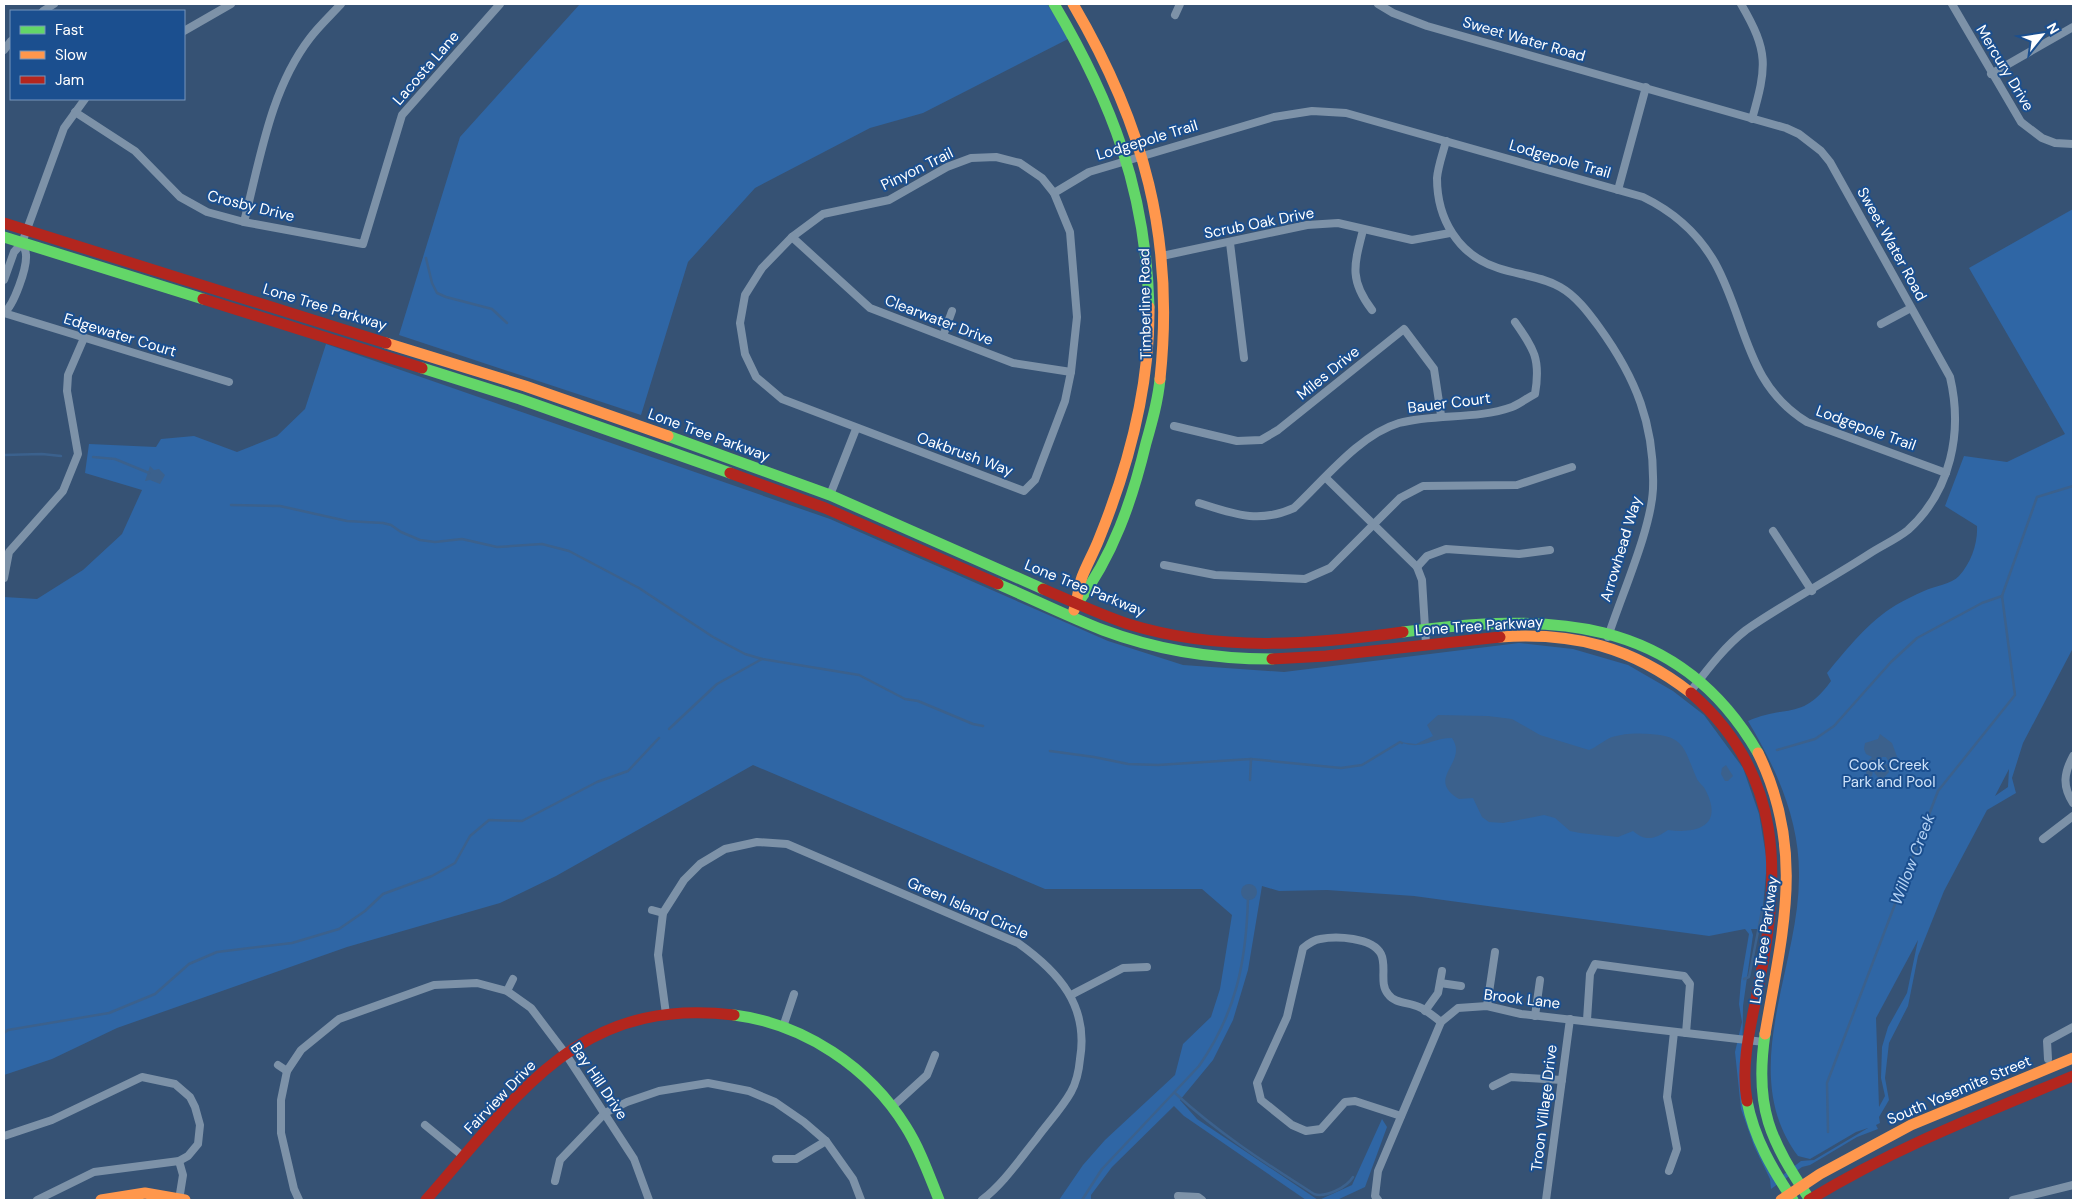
<svg xmlns="http://www.w3.org/2000/svg" width="2077" height="1204" font-family="'DM Sans',sans-serif">
	<style>
		.green { fill: #2f66a5; fill-rule: evenodd }
		.water { fill: #3b618d }
		.lines { fill: none; stroke-linecap: round; stroke-linejoin: round }
		.stream { stroke: #3b618d; stroke-width: 2.5 }
		.street { stroke: #7d92a8; stroke-width: 8 }
		.fast { stroke: #63d668; stroke-width: 11 }
		.slow { stroke: #ff974d; stroke-width: 11 }
		.jam { stroke: #b3261e; stroke-width: 11 }
		.labels { text-anchor: middle; stroke-width: 4; stroke-linejoin: round; paint-order: stroke }
		.street-label { font-size: 15px; fill: #fff; stroke: #1b4f8f }
		.park-label { font-size: 15px; fill: #cfe3fa; stroke: #1b4f8f }
		.water-label { font-size: 16px; font-style: italic; fill: #b5d3f5; stroke: #1b4f8f }
	</style>
	<rect width="100%" height="100%" fill="#365274"/>
	<g class="green">
		<polygon points="580,4 1047,4 1070,38 923,113 870,128 755,188 688,262 641,415 399,335 460,137"/>
		<path d="M 2073,209 L 2073,648 L 2023,743 L 2012,778 L 2016,793 L 1987,810 L 1944,891 L 1918,956 L 1908,1006 L 1889,1043 L 1885,1078 L 1889,1100 L 1879,1117 L 1880,1123 L 1876,1125 L 1878,1129 L 1857,1137 L 1810,1165 L 1802,1167 L 1771,1189 L 1770,1179 L 1754,1146 L 1741,1109 L 1735,1052 L 1742,1022 L 1739,1004 L 1741,981 L 1749,934 L 1745,929 L 1709,936 L 1414,896 L 1327,890 L 1279,891 L 1262,886 L 1248,970 L 1233,1020 L 1213,1060 L 1180,1100 L 1197,1119 L 1318,1200 L 1306,1200 L 1184,1116 L 1174,1106 L 1112,1167 L 1091,1195 L 1091,1200 L 1059,1200 L 1083,1165 L 1105,1140 L 1175,1075 L 1183,1044 L 1211,1017 L 1220,989 L 1232,915 L 1202,889 L 1045,889 L 753,765 L 556,876 L 500,903 L 347,947 L 117,1028 L 52,1059 L 4,1075 L 4,597 L 37,599 L 83,570 L 122,534 L 142,490 L 85,473 L 89,444 L 156,447 L 161,439 L 194,436 L 237,452 L 277,436 L 305,409 L 326,344 L 830,519 L 1108,641 L 1183,665 L 1284,672 L 1519,643 L 1573,649 L 1628,665 L 1673,691 L 1704,715 L 1743,768 L 1759,814 L 1767,862 L 1761,929 L 1751,929 L 1753,935 L 1743,1006 L 1742,1081 L 1775,1181 L 1801,1161 L 1814,1160 L 1868,1128 L 1856,1132 L 1810,1159 L 1798,1156 C 1736,1073 1799,969 1799,877 C 1800,820 1776,768 1748,721 C 1787,704 1802,721 1831,681 L 1827,673 C 1847,649 1869,621 1896,605 C 1905,600 1914,595 1924,591 C 1934,586 1952,584 1959,576 C 1971,563 1978,543 1977,526 L 1945,506 L 1964,456 L 2007,462 L 2065,434 L 1969,268 ZM 2009,769 L 2008,787 L 1995,796 ZM 1918,940 L 1907,993 L 1888,1027 L 1882,1047 L 1881,1078 L 1885,1096 L 1879,1107 L 1876,1018 Z"/>
		<polygon points="1382,1119 1387,1127 1365,1187 1337,1200 1319,1200 1352,1185"/>
	</g>
	<g class="water">
		<polygon points="150,466 154,470 159,469 165,475 160,484 150,480 145,481"/>
		<path d="M 1438,715 L 1488,716 L 1512,719 L 1540,735 L 1589,750 C 1597,747 1604,740 1612,737 C 1626,733 1635,733 1650,734 C 1686,736 1684,750 1697,779 C 1699,783 1704,786 1706,791 C 1723,825 1699,834 1668,830 C 1655,839 1646,842 1633,831 L 1618,837 L 1580,833 L 1570,831 L 1555,818 L 1544,815 L 1503,823 L 1489,822 L 1482,817 L 1473,798 L 1459,799 C 1424,778 1469,763 1452,738 C 1431,738 1422,751 1400,742 L 1416,744 L 1433,736 L 1427,725 Z"/>
		<polygon points="1880,734 1892,743 1899,762 1889,762 1886,757 1882,757 1881,761 1885,765 1887,764 1889,772 1881,781 1873,771 1872,776 1867,778 1865,765 1872,767 1867,762 1872,757 1866,754 1864,749 1865,743 1878,739"/>
		<polygon points="1726,765 1733,776 1728,781 1725,781 1721,774 1722,768"/>
		<circle cx="1249" cy="892" r="8"/>
	</g>
	<g class="lines">
		<g class="stream">
			<polyline points="426,258 432,283 437,293 446,297 492,309 507,323"/>
			<polyline points="4,455 42,454 61,456"/>
			<polyline points="93,457 115,459 149,473"/>
			<polyline points="231,505 280,506 347,521 383,523 391,525 401,532 420,540 435,542 462,539 497,547 542,544 569,551 639,588 713,637 745,654 762,659 859,675 905,699 918,701 973,724 983,726"/>
			<polyline points="669,729 717,684 762,659"/>
			<polyline points="1777,750 1815,739 1834,726 1891,662 1917,638 1982,603 2002,596"/>
			<polyline points="1050,751 1094,757 1128,764 1158,765 1251,759 1341,768 1362,765 1400,742 1402,743"/>
			<polyline points="1250,780 1251,759"/>
			<polyline points="1744,979 1749,977 1762,911"/>
			<polyline points="4,1033 8,1030 109,1013 155,994 189,964 217,952 292,943 339,929 365,911 383,894 432,876 455,863 470,836 489,820 522,821 597,782 628,771 659,738"/>
			<path d="M 1175,1093 C 1217,1132 1265,1163 1314,1194 C 1326,1198 1347,1187 1353,1177"/>
			<polyline points="1828,1132 1827,1083 1938,791 2015,695 2002,596 2037,497 2073,486"/>
			<path d="M 1082,1200 L 1102,1169 L 1199,1066 C 1236,1013 1246,963 1248,899"/>
		</g>
		<g class="street">
			<path d="M 1378,4 L 1393,13 L 1427,26 L 1786,128 L 1799,134 L 1821,151 L 1830,162 L 1950,377 C 1963,432 1951,491 1908,530 C 1897,539 1881,546 1869,554 C 1829,580 1785,603 1746,630 C 1724,647 1707,670 1690,692"/>
			<path d="M 1741,4 C 1769,52 1767,66 1752,119"/>
			<polyline points="1952,4 2021,122 2042,138 2055,143 2073,144"/>
			<polyline points="43,11 54,4"/>
			<polyline points="1175,15 1180,4"/>
			<polyline points="184,31 231,4"/>
			<polyline points="4,50 11,41"/>
			<polyline points="1991,74 2073,27"/>
			<polyline points="75,112 135,151 180,197 207,212 244,222 363,244 402,115 500,4"/>
			<path d="M 1446,141 C 1443,153 1438,166 1437,178 C 1437,219 1458,255 1498,268 C 1518,275 1541,276 1560,287 C 1576,296 1588,312 1599,327 C 1636,378 1655,425 1653,489 C 1651,530 1621,596 1608,637"/>
			<polygon points="996,157 1020,163 1042,178 1054,193 1070,232 1077,317 1071,372 1065,401 1035,480 1024,491 782,399 756,377 745,354 740,323 745,295 762,268 792,237 823,214 889,200 947,167 971,158"/>
			<polyline points="1618,190 1646,87"/>
			<path d="M 1054,193 L 1089,172 L 1274,117 L 1312,111 L 1346,113 L 1643,197 C 1674,212 1698,233 1715,263 C 1747,321 1745,384 1807,422 L 1946,473"/>
			<path d="M 244,222 C 260,160 270,90 310,38 C 319,26 331,15 341,4"/>
			<path d="M 1363,230 C 1354,265 1349,280 1372,310"/>
			<polyline points="792,237 870,308 1013,363 1071,372"/>
			<polyline points="1230,243 1244,358"/>
			<polyline points="1162,256 1307,225 1338,223 1412,240 1450,233"/>
			<polyline points="4,280 14,252 22,243 64,128 85,99"/>
			<polyline points="4,313 229,382"/>
			<path d="M 4,313 C 14,305 27,268 26,255 C 26,251 24,247 22,243"/>
			<polyline points="1881,324 1911,308"/>
			<polyline points="943,336 952,311"/>
			<polyline points="1174,426 1237,441 1261,440 1278,430 1404,329 1434,369 1441,415"/>
			<polyline points="1326,478 1417,567 1422,580 1426,644"/>
			<polyline points="830,495 856,429"/>
			<path d="M 1199,503 C 1234,514 1258,524 1294,508 C 1324,480 1359,435 1399,423 C 1436,413 1476,420 1512,407 C 1520,404 1527,398 1535,394 C 1541,359 1534,349 1515,322"/>
			<polyline points="1773,531 1812,591"/>
			<polyline points="1164,565 1215,575 1305,579 1330,568 1400,498 1423,486 1517,485 1572,467"/>
			<polyline points="1417,567 1427,556 1446,549 1519,554 1550,550"/>
			<polyline points="4,578 9,552 63,491 78,454 67,391 68,375 84,338"/>
			<path d="M 2073,756 C 2064,773 2062,786 2073,803"/>
			<polyline points="2043,839 2073,816"/>
			<polyline points="652,910 663,913"/>
			<polyline points="1440,983 1461,986"/>
			<polyline points="507,991 513,979"/>
			<polyline points="1071,995 1123,968 1147,967"/>
			<polyline points="1487,1006 1495,952"/>
			<polyline points="1425,1011 1438,993 1442,971"/>
			<path d="M 666,1014 L 658,955 L 663,913 L 684,880 L 700,864 L 725,849 L 757,842 L 787,844 L 1018,943 C 1059,972 1089,1006 1080,1059 C 1079,1070 1076,1083 1071,1092 C 1062,1108 1048,1123 1037,1138 C 1019,1160 1004,1183 982,1200"/>
			<polyline points="1535,1016 1540,980"/>
			<polyline points="1587,1020 1590,974 1595,964 1684,976 1690,984 1686,1033"/>
			<polyline points="783,1027 794,994"/>
			<polyline points="2048,1059 2047,1041 2073,1027"/>
			<polyline points="278,1065 287,1071"/>
			<polyline points="1493,1086 1511,1077 1562,1080"/>
			<polyline points="892,1107 927,1075 935,1055"/>
			<path d="M 1401,1116 L 1355,1101 L 1345,1102 L 1321,1129 L 1306,1131 L 1292,1125 L 1261,1100 L 1257,1083 L 1287,1017 L 1303,948 C 1308,944 1313,940 1320,939 C 1336,936 1372,937 1381,954 C 1387,966 1379,984 1388,994 C 1395,1004 1409,1002 1419,1007 C 1427,1010 1434,1017 1441,1022"/>
			<polyline points="425,1125 464,1157"/>
			<polyline points="4,1136 52,1120 142,1077 175,1084 190,1097 195,1107 200,1125 198,1144 188,1156 179,1161 94,1172 37,1200"/>
			<polyline points="776,1159 796,1159 826,1141"/>
			<polyline points="179,1161 183,1175 179,1200"/>
			<polyline points="1669,1171 1677,1149 1667,1097 1674,1032"/>
			<polyline points="555,1181 560,1160 605,1113 627,1102 659,1091 708,1083 749,1091 775,1102 804,1122 826,1141 853,1179 861,1200"/>
			<polyline points="1178,1196 1198,1197 1202,1200"/>
			<polyline points="299,1200 294,1189 281,1133 281,1100 287,1071 301,1050 339,1019 434,985 477,983 507,991 531,1008 565,1053 634,1159 649,1200"/>
			<polyline points="1378,1200 1375,1196 1378,1171 1441,1022 1458,1008 1487,1006 1521,1014 1764,1042"/>
			<polyline points="1546,1200 1570,1019"/>
			<polyline points="2013,1200 2073,1185"/>
		</g>
		<g class="fast">
			<path d="M 1054,4 C 1112,102 1146,191 1149,307"/>
			<polyline points="4,237 203,299"/>
			<polyline points="422,368 520,399 730,473"/>
			<polyline points="668,436 830,495 1043,589"/>
			<path d="M 998,584 C 1033,599 1067,616 1103,630 C 1156,650 1215,659 1272,659"/>
			<path d="M 1077,604 C 1113,556 1132,501 1146,443 C 1152,422 1158,401 1160,379"/>
			<path d="M 1403,632 C 1545,613 1677,613 1758,753"/>
			<path d="M 734,1015 C 804,1024 869,1067 906,1127 C 920,1149 929,1175 939,1200"/>
			<path d="M 1765,1034 C 1754,1108 1770,1140 1810,1200"/>
			<path d="M 1747,1101 C 1754,1138 1772,1169 1793,1200"/>
		</g>
		<g class="slow">
			<path d="M 1073,4 C 1144,125 1175,238 1160,379"/>
			<polyline points="386,343 525,386 668,436"/>
			<path d="M 1074,610 C 1078,599 1078,588 1082,577 C 1087,564 1094,552 1099,539 C 1129,465 1150,387 1149,307"/>
			<path d="M 1500,637 C 1574,632 1632,647 1691,693"/>
			<path d="M 1758,753 C 1806,851 1782,933 1765,1034"/>
			<polyline points="101,1200 145,1193 185,1200"/>
			<polyline points="1781,1200 1820,1174 1911,1125 2073,1058"/>
		</g>
		<g class="jam">
			<polyline points="4,223 386,343"/>
			<polyline points="203,299 422,368"/>
			<polyline points="730,473 825,508 998,584"/>
			<path d="M 1043,589 C 1071,601 1099,614 1128,624 C 1219,652 1310,645 1403,632"/>
			<polyline points="1272,659 1326,656 1500,637"/>
			<path d="M 1691,693 C 1784,774 1781,873 1759,984 C 1752,1021 1740,1062 1747,1101"/>
			<path d="M 426,1200 C 518,1096 577,996 734,1015"/>
			<path d="M 1809,1200 C 1894,1148 1982,1114 2073,1076"/>
		</g>
	</g>
	<g class="labels">
		<g class="street-label">
			<text transform="translate(1524 39) rotate(16)" y="5">Sweet Water Road</text>
			<text transform="translate(426 68) rotate(-49)" y="5">Lacosta Lane</text>
			<text transform="translate(2005 68) rotate(59)" y="5">Mercury Drive</text>
			<text transform="translate(1147 140) rotate(-17)" y="5">Lodgepole Trail</text>
			<text transform="translate(1560 159) rotate(16)" y="5">Lodgepole Trail</text>
			<text transform="translate(917 169) rotate(-26)" y="5">Pinyon Trail</text>
			<text transform="translate(251 206) rotate(14)" y="5">Crosby Drive</text>
			<text transform="translate(1259 223) rotate(-11)" y="5">Scrub Oak Drive</text>
			<text transform="translate(1892 244) rotate(61)" y="5">Sweet Water Road</text>
			<text transform="translate(1145 304) rotate(-91)" y="5">Timberline Road</text>
			<text transform="translate(325 307) rotate(17)" y="5">Lone Tree Parkway</text>
			<text transform="translate(939 320) rotate(21)" y="5">Clearwater Drive</text>
			<text transform="translate(120 335) rotate(17)" y="5">Edgewater Court</text>
			<text transform="translate(1328 373) rotate(-39)" y="5">Miles Drive</text>
			<text transform="translate(1449 403) rotate(-7)" y="5">Bauer Court</text>
			<text transform="translate(1866 428) rotate(20)" y="5">Lodgepole Trail</text>
			<text transform="translate(709 435) rotate(20)" y="5">Lone Tree Parkway</text>
			<text transform="translate(965 454) rotate(20)" y="5">Oakbrush Way</text>
			<text transform="translate(1621 549) rotate(-73)" y="5">Arrowhead Way</text>
			<text transform="translate(1085 588) rotate(22)" y="5">Lone Tree Parkway</text>
			<text transform="translate(1479 626) rotate(-4)" y="5">Lone Tree Parkway</text>
			<text transform="translate(968 908) rotate(24)" y="5">Green Island Circle</text>
			<text transform="translate(1764 940) rotate(-82)" y="5">Lone Tree Parkway</text>
			<text transform="translate(1522 999) rotate(7)" y="5">Brook Lane</text>
			<text transform="translate(599 1081) rotate(56)" y="5">Bay Hill Drive</text>
			<text transform="translate(1959 1090) rotate(-23)" y="5">South Yosemite Street</text>
			<text transform="translate(500 1097) rotate(-46)" y="5">Fairview Drive</text>
			<text transform="translate(1544 1108) rotate(-83)" y="5">Troon Village Drive</text>
		</g>
		<g class="park-label">
			<text x="1889" y="770">Cook Creek<tspan x="1889" dy="17">Park and Pool</tspan></text>
		</g>
		<g class="water-label">
			<text transform="translate(1912 859) rotate(-69)" y="6">Willow Creek</text>
		</g>
	</g>
	<rect width="2077" height="1204" fill="none" stroke="#ffffff" stroke-width="10"/>
	<rect x="10" y="10" width="175" height="90" fill="#1b4f8f" stroke="#7695bc"/>
	<rect x="20" y="26" width="25" height="8" fill="#63d668" stroke="#7695bc"/>
	<text x="55" y="35" font-size="15" fill="#ffffff">Fast</text>
	<rect x="20" y="51" width="25" height="8" fill="#ff974d" stroke="#7695bc"/>
	<text x="55" y="60" font-size="15" fill="#ffffff">Slow</text>
	<rect x="20" y="76" width="25" height="8" fill="#b3261e" stroke="#7695bc"/>
	<text x="55" y="85" font-size="15" fill="#ffffff">Jam</text>
	<g transform="translate(2042 35) rotate(60)" stroke="#1b4f8f" stroke-width="4" paint-order="stroke">
	<path d="M0-4L9 19L0 12L-9 19Z" fill="#ffffff"/>
	<text y="-8" font-size="14" font-weight="bold" text-anchor="middle" fill="#ffffff">N</text>
	</g>
</svg>
